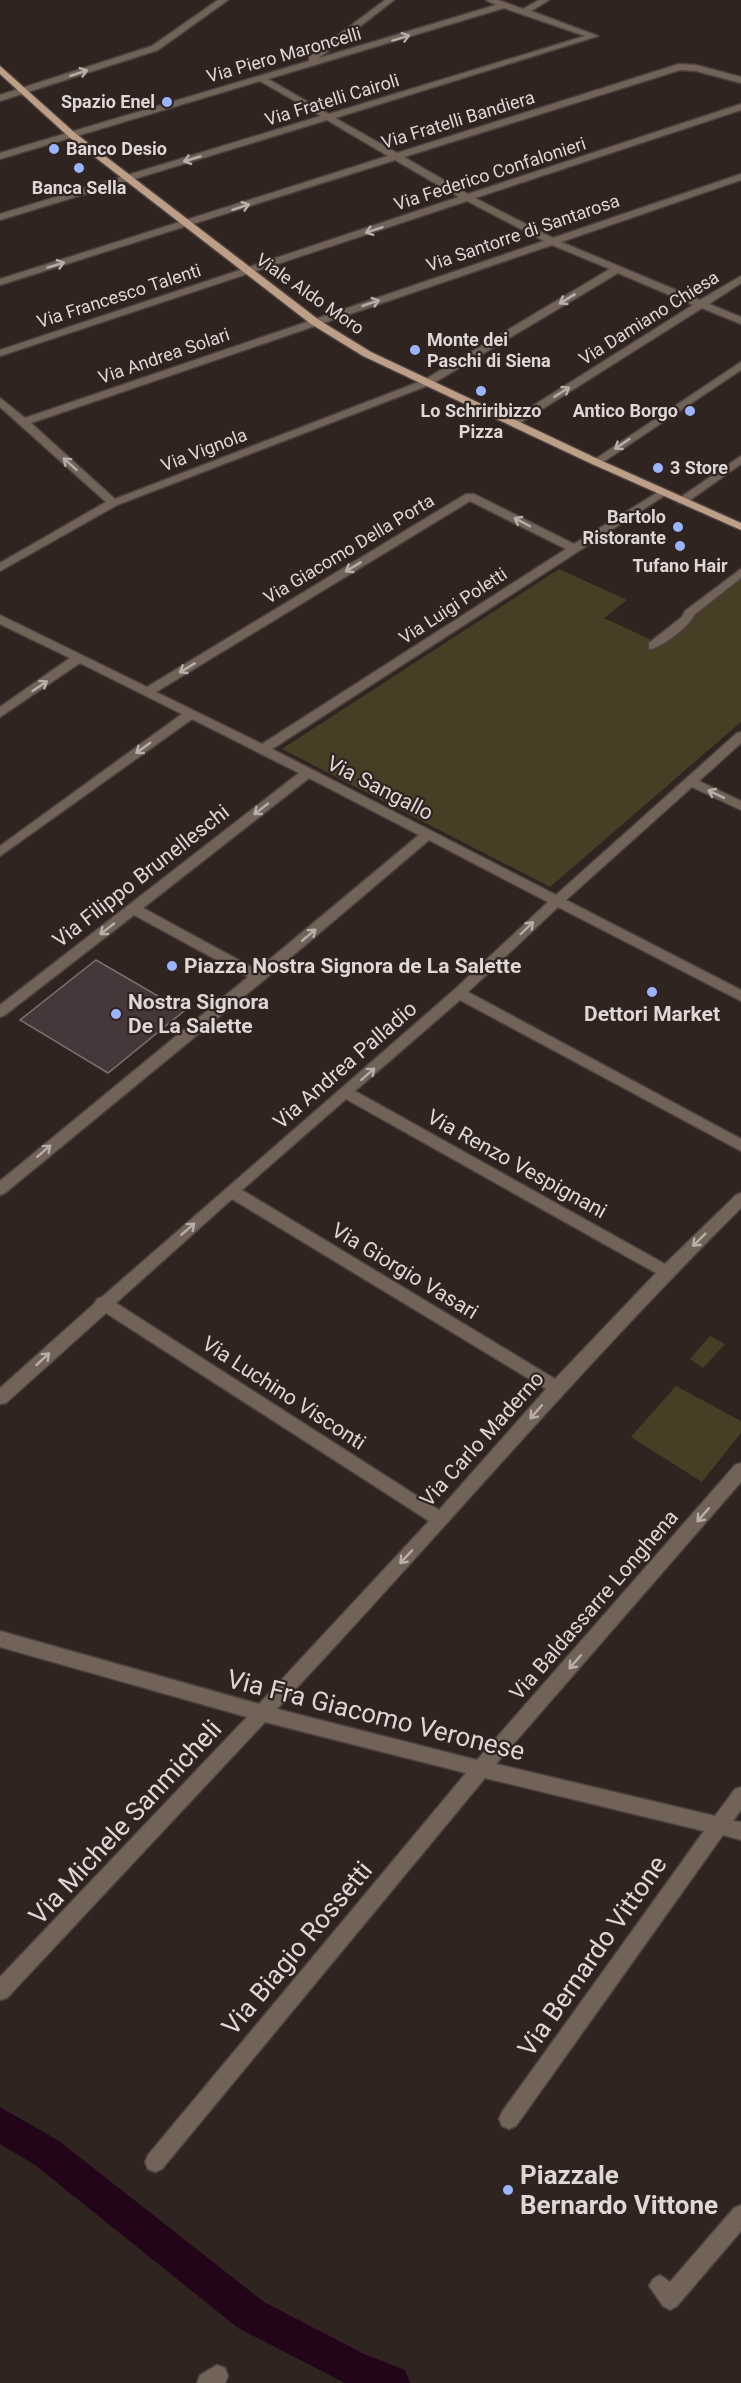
<svg xmlns="http://www.w3.org/2000/svg" width="741" height="2383" font-family="Roboto,sans-serif">
	<style>
		.green { fill: #483d25 }
		.lines { fill: none; stroke-linecap: round; stroke-linejoin: round }
		.canal { fill: #220518; fill-rule: evenodd }
		.building { fill: #46383a; stroke: #7c6d6f; stroke-width: 1.5 }
		.minor-casing { stroke: #4c413e; stroke-width: 3 }
		.major-casing { stroke: #4c413e; stroke-width: 3 }
		.minor { fill: #726358; fill-rule: evenodd }
		.major { fill: #bd9f87; fill-rule: evenodd }
		.oneway { stroke: #b9aea9 }
		.poi-dot { fill: #9bb5fd; stroke: #302421; stroke-width: 2 }
		.labels { text-anchor: middle; stroke-width: 4.5; stroke-linejoin: round; paint-order: stroke }
		.far-street-label { font-size: 18px; fill: #dfd7d5; stroke: #302421 }
		.far-poi-label { font-size: 18px; font-weight: bold; fill: #dfd7d5; stroke: #302421; text-anchor: end }
		.street-label { font-size: 21px; fill: #dfd7d5; stroke: #302421 }
		.poi-label { font-size: 21px; font-weight: bold; fill: #dfd7d5; stroke: #302421; text-anchor: start }
		.near-street-label { font-size: 26px; fill: #dfd7d5; stroke: #302421 }
		.near-poi-label { font-size: 26px; font-weight: bold; fill: #dfd7d5; stroke: #302421; text-anchor: start }
	</style>
	<rect width="100%" height="100%" fill="#302421"/>
	<g class="green">
		<polygon points="559,569 627,600 604,618 658,643 741,579 741,722 550,887 282,749"/>
		<polygon points="710,1336 725,1344 703,1368 690,1359"/>
		<polygon points="676,1386 741,1421 741,1433 702,1482 631,1437"/>
	</g>
	<g class="lines">
		<polygon class="canal" points="0,2107 59,2141 264,2302 364,2354 405,2370 410,2383 345,2383 238,2328 35,2165 0,2144"/>
	</g>
	<polygon class="building" points="96,960 184,1011 108,1073 20,1020"/>
	<g class="lines">
		<g class="minor-casing">
			<g id="minor">
				<polygon points="218,0 228,0 158,50 0,101 0,95 152,46"/>
				<path d="M 385,0 L 394,0 L 319,58 L 496,5 L 486,0 L 498,0 L 523,9 L 539,0 L 549,0 L 531,11 L 598,36 L 335,118 L 397,153 L 679,64 L 696,65 L 741,77 L 741,83 L 696,71 L 680,70 L 404,157 L 468,194 L 741,104 L 741,110 L 475,198 L 553,238 L 741,174 L 741,180 L 561,242 L 700,300 L 741,276 L 741,283 L 709,304 L 741,317 L 741,324 L 702,308 L 517,425 L 509,425 L 509,421 L 693,305 L 618,273 L 432,384 L 117,505 L 0,571 L 0,563 L 106,502 L 0,407 L 0,398 L 25,418 L 544,241 L 467,201 L 0,356 L 0,350 L 459,197 L 395,160 L 0,285 L 0,279 L 388,156 L 327,120 L 0,220 L 0,214 L 321,116 L 260,81 L 0,159 L 0,153 L 309,61 L 309,57 ZM 504,8 L 585,36 L 329,114 L 268,79 ZM 552,245 L 610,269 L 424,380 L 115,499 L 31,423 Z"/>
				<polygon points="741,362 741,370 600,464 592,464 591,462"/>
				<polygon points="741,456 741,464 686,503 678,503 678,499"/>
				<path d="M 663,489 L 669,492 L 667,494 L 272,749 L 556,895 L 737,733 L 741,732 L 741,743 L 699,781 L 741,801 L 741,810 L 692,787 L 566,900 L 741,990 L 741,1001 L 558,907 L 468,992 L 741,1139 L 741,1151 L 460,1000 L 355,1091 L 665,1264 L 736,1195 L 741,1193 L 741,1208 C 579,1369 433,1543 277,1709 L 477,1760 L 735,1465 L 741,1463 L 741,1482 L 496,1764 L 715,1816 L 735,1789 L 741,1787 L 741,1810 L 733,1821 L 741,1822 L 741,1840 L 723,1835 L 516,2126 L 509,2129 L 502,2126 L 499,2119 L 502,2112 L 704,1831 L 485,1778 L 162,2169 L 155,2172 L 148,2169 L 145,2162 L 148,2155 L 466,1773 L 265,1722 L 7,1998 L 0,2000 L 0,1977 L 247,1717 L 0,1647 L 0,1631 L 259,1704 L 429,1521 L 106,1313 L 6,1403 L 0,1404 L 0,1388 L 95,1303 L 97,1299 L 102,1297 L 454,990 L 548,902 L 429,840 L 264,980 L 5,1193 L 0,1195 L 0,1181 L 248,977 L 134,915 L 5,1015 L 0,1017 L 0,1005 L 299,773 L 192,719 L 0,856 L 0,846 L 182,714 L 80,663 L 0,717 L 0,707 L 70,658 L 0,624 L 0,615 L 147,687 L 466,494 L 474,494 L 574,544 ZM 470,501 L 566,549 L 262,744 L 156,692 ZM 309,778 L 419,835 L 257,970 L 143,908 ZM 346,1099 L 656,1273 L 555,1379 L 242,1190 ZM 232,1199 L 546,1389 L 439,1510 L 116,1303 Z"/>
				<path d="M 741,569 L 741,578 L 694,615 C 691,625 659,650 649,649 L 649,643 L 682,617 L 685,611 Z"/>
				<polygon points="741,2205 741,2231 677,2306 670,2310 663,2306 649,2286 653,2279 660,2275 670,2282 734,2208"/>
				<polygon points="217,2365 225,2368 228,2376 225,2383 197,2383 200,2375"/>
			</g>
		</g>
		<g class="major-casing">
			<polygon id="major" points="0,66 75,133 319,320 371,352 600,460 741,523 741,530 592,464 363,356 311,324 69,137 0,74"/>
		</g>
		<use href="#minor" class="minor"/>
		<use href="#major" class="major"/>
	</g>
	<defs><path id="oneway-shaft" d="M-6 0H5M1.5-3L5.5 0L1.5 3" fill="none" stroke-width="1.6" stroke-linecap="round" stroke-linejoin="round" transform="scale(1.5)"/></defs>
	<g class="oneway">
		<use href="#oneway-shaft" transform="translate(401 38) rotate(-17)"/>
		<use href="#oneway-shaft" transform="translate(79 73) rotate(-18)"/>
		<use href="#oneway-shaft" transform="translate(192 159) rotate(163)"/>
		<use href="#oneway-shaft" transform="translate(241 207) rotate(-18)"/>
		<use href="#oneway-shaft" transform="translate(374 230) rotate(162)"/>
		<use href="#oneway-shaft" transform="translate(56 265) rotate(-17)"/>
		<use href="#oneway-shaft" transform="translate(567 299) rotate(149)"/>
		<use href="#oneway-shaft" transform="translate(371 303) rotate(-19)"/>
		<use href="#oneway-shaft" transform="translate(562 392) rotate(-32)"/>
		<use href="#oneway-shaft" transform="translate(622 444) rotate(146)"/>
		<use href="#oneway-shaft" transform="translate(70 464) rotate(-138)"/>
		<use href="#oneway-shaft" transform="translate(522 522) rotate(-152)"/>
		<use href="#oneway-shaft" transform="translate(353 567) rotate(149)"/>
		<use href="#oneway-shaft" transform="translate(187 668) rotate(149)"/>
		<use href="#oneway-shaft" transform="translate(40 686) rotate(-34)"/>
		<use href="#oneway-shaft" transform="translate(143 748) rotate(144)"/>
		<use href="#oneway-shaft" transform="translate(716 794) rotate(-154)"/>
		<use href="#oneway-shaft" transform="translate(261 809) rotate(142)"/>
		<use href="#oneway-shaft" transform="translate(527 928) rotate(-44)"/>
		<use href="#oneway-shaft" transform="translate(107 929) rotate(142)"/>
		<use href="#oneway-shaft" transform="translate(309 935) rotate(-40)"/>
		<use href="#oneway-shaft" transform="translate(368 1074) rotate(-41)"/>
		<use href="#oneway-shaft" transform="translate(44 1151) rotate(-41)"/>
		<use href="#oneway-shaft" transform="translate(188 1229) rotate(-41)"/>
		<use href="#oneway-shaft" transform="translate(699 1240) rotate(135)"/>
		<use href="#oneway-shaft" transform="translate(43 1359) rotate(-42)"/>
		<use href="#oneway-shaft" transform="translate(536 1412) rotate(131)"/>
		<use href="#oneway-shaft" transform="translate(703 1515) rotate(131)"/>
		<use href="#oneway-shaft" transform="translate(406 1557) rotate(133)"/>
		<use href="#oneway-shaft" transform="translate(575 1662) rotate(131)"/>
	</g>
	<g class="poi-dot">
		<circle cx="167" cy="102" r="6"/>
		<circle cx="54" cy="149" r="6"/>
		<circle cx="79" cy="168" r="6"/>
		<circle cx="415" cy="350" r="6"/>
		<circle cx="481" cy="391" r="6"/>
		<circle cx="690" cy="411" r="6"/>
		<circle cx="658" cy="468" r="6"/>
		<circle cx="678" cy="527" r="6"/>
		<circle cx="680" cy="546" r="6"/>
		<circle cx="172" cy="966" r="6"/>
		<circle cx="652" cy="992" r="6"/>
		<circle cx="116" cy="1014" r="6"/>
		<circle cx="508" cy="2190" r="6"/>
	</g>
	<g class="labels">
		<g class="far-street-label">
			<text transform="translate(284 55) rotate(-16)" y="6">Via Piero Maroncelli</text>
			<text transform="translate(332 100) rotate(-17)" y="6">Via Fratelli Cairoli</text>
			<text transform="translate(458 120) rotate(-17)" y="6">Via Fratelli Bandiera</text>
			<text transform="translate(490 174) rotate(-18)" y="6">Via Federico Confalonieri</text>
			<text transform="translate(523 233) rotate(-19)" y="6">Via Santorre di Santarosa</text>
			<text transform="translate(310 294) rotate(35)" y="6">Viale Aldo Moro</text>
			<text transform="translate(119 296) rotate(-18)" y="6">Via Francesco Talenti</text>
			<text transform="translate(649 318) rotate(-32)" y="6">Via Damiano Chiesa</text>
			<text transform="translate(164 356) rotate(-19)" y="6">Via Andrea Solari</text>
			<text transform="translate(204 450) rotate(-21)" y="6">Via Vignola</text>
			<text transform="translate(349 549) rotate(-31)" y="6">Via Giacomo Della Porta</text>
			<text transform="translate(453 606) rotate(-33)" y="6">Via Luigi Poletti</text>
		</g>
		<g class="far-poi-label">
			<text x="155" y="108">Spazio Enel</text>
			<text x="66" y="155" text-anchor="start">Banco Desio</text>
			<text x="79" y="194" text-anchor="middle">Banca Sella</text>
			<text x="427" y="346" text-anchor="start">Monte dei<tspan x="427" dy="21">Paschi di Siena</tspan></text>
			<text x="481" y="417" text-anchor="middle">Lo Schriribizzo<tspan x="481" dy="21">Pizza</tspan></text>
			<text x="678" y="417">Antico Borgo</text>
			<text x="670" y="474" text-anchor="start">3 Store</text>
			<text x="666" y="523">Bartolo<tspan x="666" dy="21">Ristorante</tspan></text>
			<text x="680" y="572" text-anchor="middle">Tufano Hair</text>
		</g>
		<g class="street-label">
			<text transform="translate(380 788) rotate(27)" y="7">Via Sangallo</text>
			<text transform="translate(141 876) rotate(-38)" y="7">Via Filippo Brunelleschi</text>
			<text transform="translate(345 1065) rotate(-41)" y="7">Via Andrea Palladio</text>
			<text transform="translate(517 1164) rotate(29)" y="7">Via Renzo Vespignani</text>
			<text transform="translate(405 1271) rotate(31)" y="7">Via Giorgio Vasari</text>
			<text transform="translate(284 1393) rotate(33)" y="7">Via Luchino Visconti</text>
			<text transform="translate(482 1439) rotate(-48)" y="7">Via Carlo Maderno</text>
			<text transform="translate(594 1605) rotate(-49)" y="7">Via Baldassarre Longhena</text>
		</g>
		<g class="poi-label">
			<text x="184" y="973">Piazza Nostra Signora de La Salette</text>
			<text x="128" y="1009">Nostra Signora<tspan x="128" dy="24">De La Salette</tspan></text>
			<text x="652" y="1021" text-anchor="middle">Dettori Market</text>
		</g>
		<g class="near-street-label">
			<text transform="translate(376 1715) rotate(14)" y="9">Via Fra Giacomo Veronese</text>
			<text transform="translate(125 1822) rotate(-47)" y="9">Via Michele Sanmicheli</text>
			<text transform="translate(297 1948) rotate(-50)" y="9">Via Biagio Rossetti</text>
			<text transform="translate(592 1956) rotate(-55)" y="9">Via Bernardo Vittone</text>
		</g>
		<g class="near-poi-label">
			<text x="520" y="2184">Piazzale<tspan x="520" dy="30">Bernardo Vittone</tspan></text>
		</g>
	</g>
</svg>
